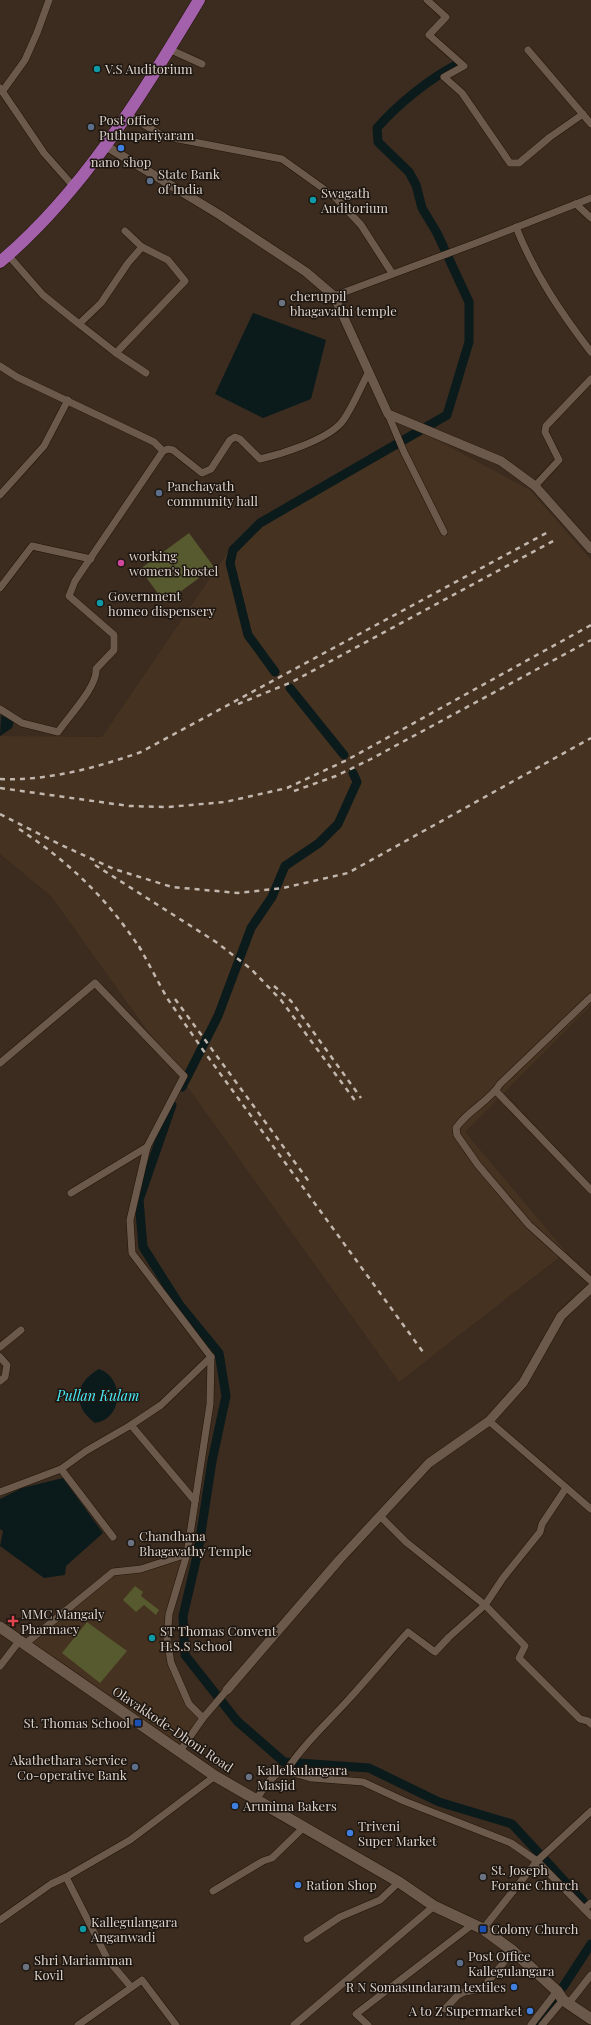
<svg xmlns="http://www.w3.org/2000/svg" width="591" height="2025" font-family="'Playfair Display',serif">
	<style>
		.built { fill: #463220 }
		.green { fill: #57592e }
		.water { fill: #0b1a1b }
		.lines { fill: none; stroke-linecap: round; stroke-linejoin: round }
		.canal { stroke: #0b1a1b; stroke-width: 9 }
		.minor-casing { stroke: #211408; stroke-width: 8 }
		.tertiary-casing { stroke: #211408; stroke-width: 10 }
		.secondary-casing { stroke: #211408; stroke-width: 12 }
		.trunk-casing { stroke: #211408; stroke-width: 13 }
		.minor { stroke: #6b5a4c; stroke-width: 7 }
		.tertiary { stroke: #6b5a4c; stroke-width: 9 }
		.secondary { stroke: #6b5a4c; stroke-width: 11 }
		.trunk { stroke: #a461ab; stroke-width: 12 }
		.rail { stroke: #c2b7ae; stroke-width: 2.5; stroke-dasharray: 5 5; stroke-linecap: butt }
		.culture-dot { fill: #0f9aa8; stroke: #1d1610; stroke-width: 1.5 }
		.service-dot { fill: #5c6f8a; stroke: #1d1610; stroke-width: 1.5 }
		.shop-dot { fill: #3f7fe0; stroke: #1d1610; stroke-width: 1.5 }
		.worship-dot { fill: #6b7280; stroke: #1d1610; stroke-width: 1.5 }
		.hotel-dot { fill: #d1479c; stroke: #1d1610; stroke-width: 1.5 }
		.health-dot { fill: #e0444e; stroke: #1d1610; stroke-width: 1.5 }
		.transit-dot { fill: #1a4fb4; stroke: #1d1610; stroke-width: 1.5 }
		.labels { text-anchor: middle; stroke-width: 3; stroke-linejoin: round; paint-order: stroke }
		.poi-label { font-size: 13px; fill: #ddd3cb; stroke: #1d1610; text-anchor: start }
		.street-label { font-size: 13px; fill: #ddd3cb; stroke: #1d1610 }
		.water-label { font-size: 14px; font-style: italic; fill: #4aedfb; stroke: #1d1610 }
	</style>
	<rect width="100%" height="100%" fill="#3b2c1f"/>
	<g class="built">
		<polygon points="418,430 530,490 591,560 591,1005 465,1132 566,1252 399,1382 51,896 0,854 0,736 102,737 236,540"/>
		<polygon points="187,1554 169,1614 167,1639 186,1697 203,1718 180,1751 25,1644 113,1572 141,1569"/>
	</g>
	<g class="green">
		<polygon points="189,533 214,567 165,603 140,569"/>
		<polygon points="135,1586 143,1592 141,1596 159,1610 156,1615 144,1605 136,1612 123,1600"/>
		<polygon points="87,1622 127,1651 100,1683 62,1653"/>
	</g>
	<g class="water">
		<polygon points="253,313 326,340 311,399 263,418 215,394"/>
		<polygon points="1,715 14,721 12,728 0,736"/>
		<path d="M 99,1369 C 125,1378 123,1419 95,1423 C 72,1406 74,1383 99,1369 Z"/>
		<polygon points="63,1478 103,1533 66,1566 65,1575 44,1578 0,1546 3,1531 0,1529 0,1499 22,1488"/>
	</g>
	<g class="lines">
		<g class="canal">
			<path d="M 275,672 L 248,635 L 230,563 L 233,550 L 260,523 L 447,415 L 469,342 L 469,302 L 437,233 L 422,208 L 416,185 L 409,172 L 378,142 L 377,128 C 398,104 430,78 458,64"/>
			<polyline points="290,688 344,755"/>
			<polyline points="182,1087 218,1016 251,928 272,897 285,866 319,843 338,824 357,782 353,773"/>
			<polyline points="172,1105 139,1200 143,1247 179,1304 219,1353 226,1396 212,1461 198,1552 183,1616 185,1655 237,1721 284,1762 369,1768 439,1802 512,1824 583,1901"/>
			<polyline points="563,1987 591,1944"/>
			<polyline points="537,2025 557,1996"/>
		</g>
		<g class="minor-casing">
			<g id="minor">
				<polyline points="427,0 446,17 429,35 464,66 444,77 462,93 510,163 519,163 550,137 583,114"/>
				<polyline points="169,49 202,64"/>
				<polyline points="528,50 591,124"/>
				<polyline points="0,88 44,153 74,187"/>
				<polyline points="2,92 25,60 37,33 49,0"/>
				<polyline points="128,115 163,136 282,159 335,197 361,225 392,273"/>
				<polyline points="576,204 591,218"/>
				<path d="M 516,227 C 534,273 561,313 591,352"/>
				<polyline points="125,231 142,247"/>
				<polyline points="8,255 43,295 79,324 101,303 128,263 142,247 168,260 185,281 116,353 79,324"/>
				<polyline points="334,296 476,243 591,198"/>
				<polyline points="116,353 146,373"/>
				<path d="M 0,366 L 17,377 L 154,442 L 163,451 L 168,449 L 173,450 L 202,473 L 211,469 L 230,440 L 235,437 L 240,439 L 260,459 C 282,454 326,440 341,423 C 349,415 363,383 369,371"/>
				<polyline points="388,414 404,452 444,532"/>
				<polyline points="535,486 559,460 545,432 546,426 591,379"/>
				<polyline points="0,495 44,446 68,400"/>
				<polyline points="0,588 32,546 91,559"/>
				<path d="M 0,709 L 22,723 L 58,732 C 68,717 98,686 96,669 L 114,650 L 114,635 L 69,596 L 75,581 L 163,451"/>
				<path d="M 591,997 L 500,1084 C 490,1101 468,1110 456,1128 L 457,1135 L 478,1165 L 529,1225 L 591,1281"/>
				<polyline points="0,1063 95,983 184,1076 147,1147 130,1220 132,1253 211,1357 210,1404 187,1554 169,1614 167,1639 171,1663 189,1704 203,1718"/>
				<polyline points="496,1091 591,1190"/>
				<polyline points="71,1193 147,1147"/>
				<polyline points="0,1347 21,1330"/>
				<polyline points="0,1357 7,1365 5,1377 0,1381"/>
				<polyline points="489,1421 591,1509"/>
				<polyline points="131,1425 195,1501"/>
				<polyline points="61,1469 113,1537"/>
				<polyline points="0,1492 61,1469 86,1451 131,1425 161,1405 211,1357"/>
				<polyline points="380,1516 406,1542 485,1605 525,1646 519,1658 580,1719 588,1721 591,1724"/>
				<polyline points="25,1644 113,1572 141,1569 187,1554"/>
				<polyline points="0,1666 20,1640"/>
				<polyline points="180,1751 203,1718 227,1690"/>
				<path d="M 286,1771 C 304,1744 327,1723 349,1699 C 369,1677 388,1654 408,1632 L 435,1652 L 449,1637 L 485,1605 L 503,1578 L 540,1532 L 542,1524 L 566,1488"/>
				<polyline points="256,1800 267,1783 278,1773 286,1771 312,1778 363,1782 404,1801 511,1843 537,1861 483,1929"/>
				<polyline points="591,1811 537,1861 591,1916"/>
				<polyline points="66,1877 108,1960 131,1987"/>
				<polyline points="213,1891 263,1861 272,1858 304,1827"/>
				<polyline points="584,1909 591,1903"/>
				<polyline points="0,1920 51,1884 66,1877 130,1840 215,1776"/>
				<polyline points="307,1939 340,1917 380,1900 399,1882"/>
				<polyline points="569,2003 591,1975"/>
				<polyline points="445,2009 458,1995 464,1992 482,1989 513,1951"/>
				<polyline points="78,2025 142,1980 176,2025"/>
				<polyline points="294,2025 434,1906"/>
				<polyline points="368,2025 356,2014 473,1924"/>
				<polyline points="531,2025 557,1991"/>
				<polyline points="542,2025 563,2000"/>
			</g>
		</g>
		<g class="tertiary-casing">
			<g id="tertiary">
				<polyline points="106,146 220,215 306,272 334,296 388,414 501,461 535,486 591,549"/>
				<polyline points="227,1690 340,1559 429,1463 489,1421 523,1383 561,1316 591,1288"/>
			</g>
		</g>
		<g class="secondary-casing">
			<polyline id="secondary" points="0,1627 215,1776 399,1882 434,1906 483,1929 513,1951 557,1991 563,2000 591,2019"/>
		</g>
		<g class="trunk-casing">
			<path id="trunk" d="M 0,262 C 85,190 142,94 199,0"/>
		</g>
		<use href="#minor" class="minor"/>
		<use href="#tertiary" class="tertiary"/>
		<use href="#secondary" class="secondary"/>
		<use href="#trunk" class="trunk"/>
		<g class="rail">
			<polyline points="238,704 292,682 555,540"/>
			<path d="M 0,779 C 47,781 96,768 141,752 L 550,531"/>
			<polyline points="0,788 129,806 168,807 225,802 287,788 347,760 591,625"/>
			<polyline points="294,791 336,776 371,759 591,640"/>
			<polyline points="0,814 59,844 114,869 172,887 238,893 283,888 348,873 591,738"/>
			<path d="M 19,829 C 69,862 108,899 141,950"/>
			<polyline points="95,865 216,942 251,969 281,1000 356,1102"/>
			<polyline points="139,946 167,998 203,1050 423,1352"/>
			<polyline points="274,986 291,1001 361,1098"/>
			<polyline points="175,999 310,1183"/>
		</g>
	</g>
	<g class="culture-dot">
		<circle cx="97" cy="69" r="4"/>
		<circle cx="313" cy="200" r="4"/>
		<circle cx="100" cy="603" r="4"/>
		<circle cx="152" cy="1638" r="4"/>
		<circle cx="83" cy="1929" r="4"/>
	</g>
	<g class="service-dot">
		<circle cx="91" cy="127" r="4"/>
		<circle cx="150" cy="181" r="4"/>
		<circle cx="159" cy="493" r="4"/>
		<circle cx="135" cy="1767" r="4"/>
		<circle cx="460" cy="1963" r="4"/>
	</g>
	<g class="shop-dot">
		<circle cx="121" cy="148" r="4"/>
		<circle cx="235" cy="1806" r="4"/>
		<circle cx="350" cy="1833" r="4"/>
		<circle cx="298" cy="1885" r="4"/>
		<circle cx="514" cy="1987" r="4"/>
		<circle cx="530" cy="2011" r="4"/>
	</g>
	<g class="worship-dot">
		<circle cx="282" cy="303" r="4"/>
		<circle cx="131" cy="1543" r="4"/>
		<circle cx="249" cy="1777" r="4"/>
		<circle cx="483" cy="1877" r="4"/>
		<circle cx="26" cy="1967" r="4"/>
	</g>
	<circle class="hotel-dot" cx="121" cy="563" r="4"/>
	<path class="health-dot" d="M11 1615h4v4h4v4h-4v4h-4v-4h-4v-4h4z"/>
	<g class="transit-dot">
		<rect x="134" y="1719" width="8" height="8" rx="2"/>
		<rect x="479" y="1925" width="8" height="8" rx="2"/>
	</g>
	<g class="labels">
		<g class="poi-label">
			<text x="105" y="74">V.S Auditorium</text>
			<text x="99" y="125">Post office<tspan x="99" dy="15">Puthupariyaram</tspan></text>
			<text x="121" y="167" text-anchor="middle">nano shop</text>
			<text x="158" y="179">State Bank<tspan x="158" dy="15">of India</tspan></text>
			<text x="321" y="198">Swagath<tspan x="321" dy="15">Auditorium</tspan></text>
			<text x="290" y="301">cheruppil<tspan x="290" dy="15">bhagavathi temple</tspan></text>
			<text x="167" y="491">Panchayath<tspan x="167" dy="15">community hall</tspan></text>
			<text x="129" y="561">working<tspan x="129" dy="15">women's hostel</tspan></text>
			<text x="108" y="601">Government<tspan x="108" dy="15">homeo dispensery</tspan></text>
			<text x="139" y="1541">Chandhana<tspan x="139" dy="15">Bhagavathy Temple</tspan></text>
			<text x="21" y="1619">MMC Mangaly<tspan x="21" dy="15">Pharmacy</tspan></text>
			<text x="160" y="1636">ST Thomas Convent<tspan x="160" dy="15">H.S.S School</tspan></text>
			<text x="130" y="1728" text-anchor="end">St. Thomas School</text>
			<text x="127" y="1765" text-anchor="end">Akathethara Service<tspan x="127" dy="15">Co-operative Bank</tspan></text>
			<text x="257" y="1775">Kallelkulangara<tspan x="257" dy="15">Masjid</tspan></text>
			<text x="243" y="1811">Arunima Bakers</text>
			<text x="358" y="1831">Triveni<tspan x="358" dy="15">Super Market</tspan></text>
			<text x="491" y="1875">St. Joseph<tspan x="491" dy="15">Forane Church</tspan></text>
			<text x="306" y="1890">Ration Shop</text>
			<text x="91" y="1927">Kallegulangara<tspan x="91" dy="15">Anganwadi</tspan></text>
			<text x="491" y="1934">Colony Church</text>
			<text x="468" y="1961">Post Office<tspan x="468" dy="15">Kallegulangara</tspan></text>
			<text x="34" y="1965">Shri Mariamman<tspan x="34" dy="15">Kovil</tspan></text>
			<text x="506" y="1992" text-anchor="end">R N Somasundaram textiles</text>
			<text x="522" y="2016" text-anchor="end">A to Z Supermarket</text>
		</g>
		<g class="street-label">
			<text transform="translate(173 1729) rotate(34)" y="5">Olavakkode-Dhoni Road</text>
		</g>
		<g class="water-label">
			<text x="98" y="1401">Pullan Kulam</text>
		</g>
	</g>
</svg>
